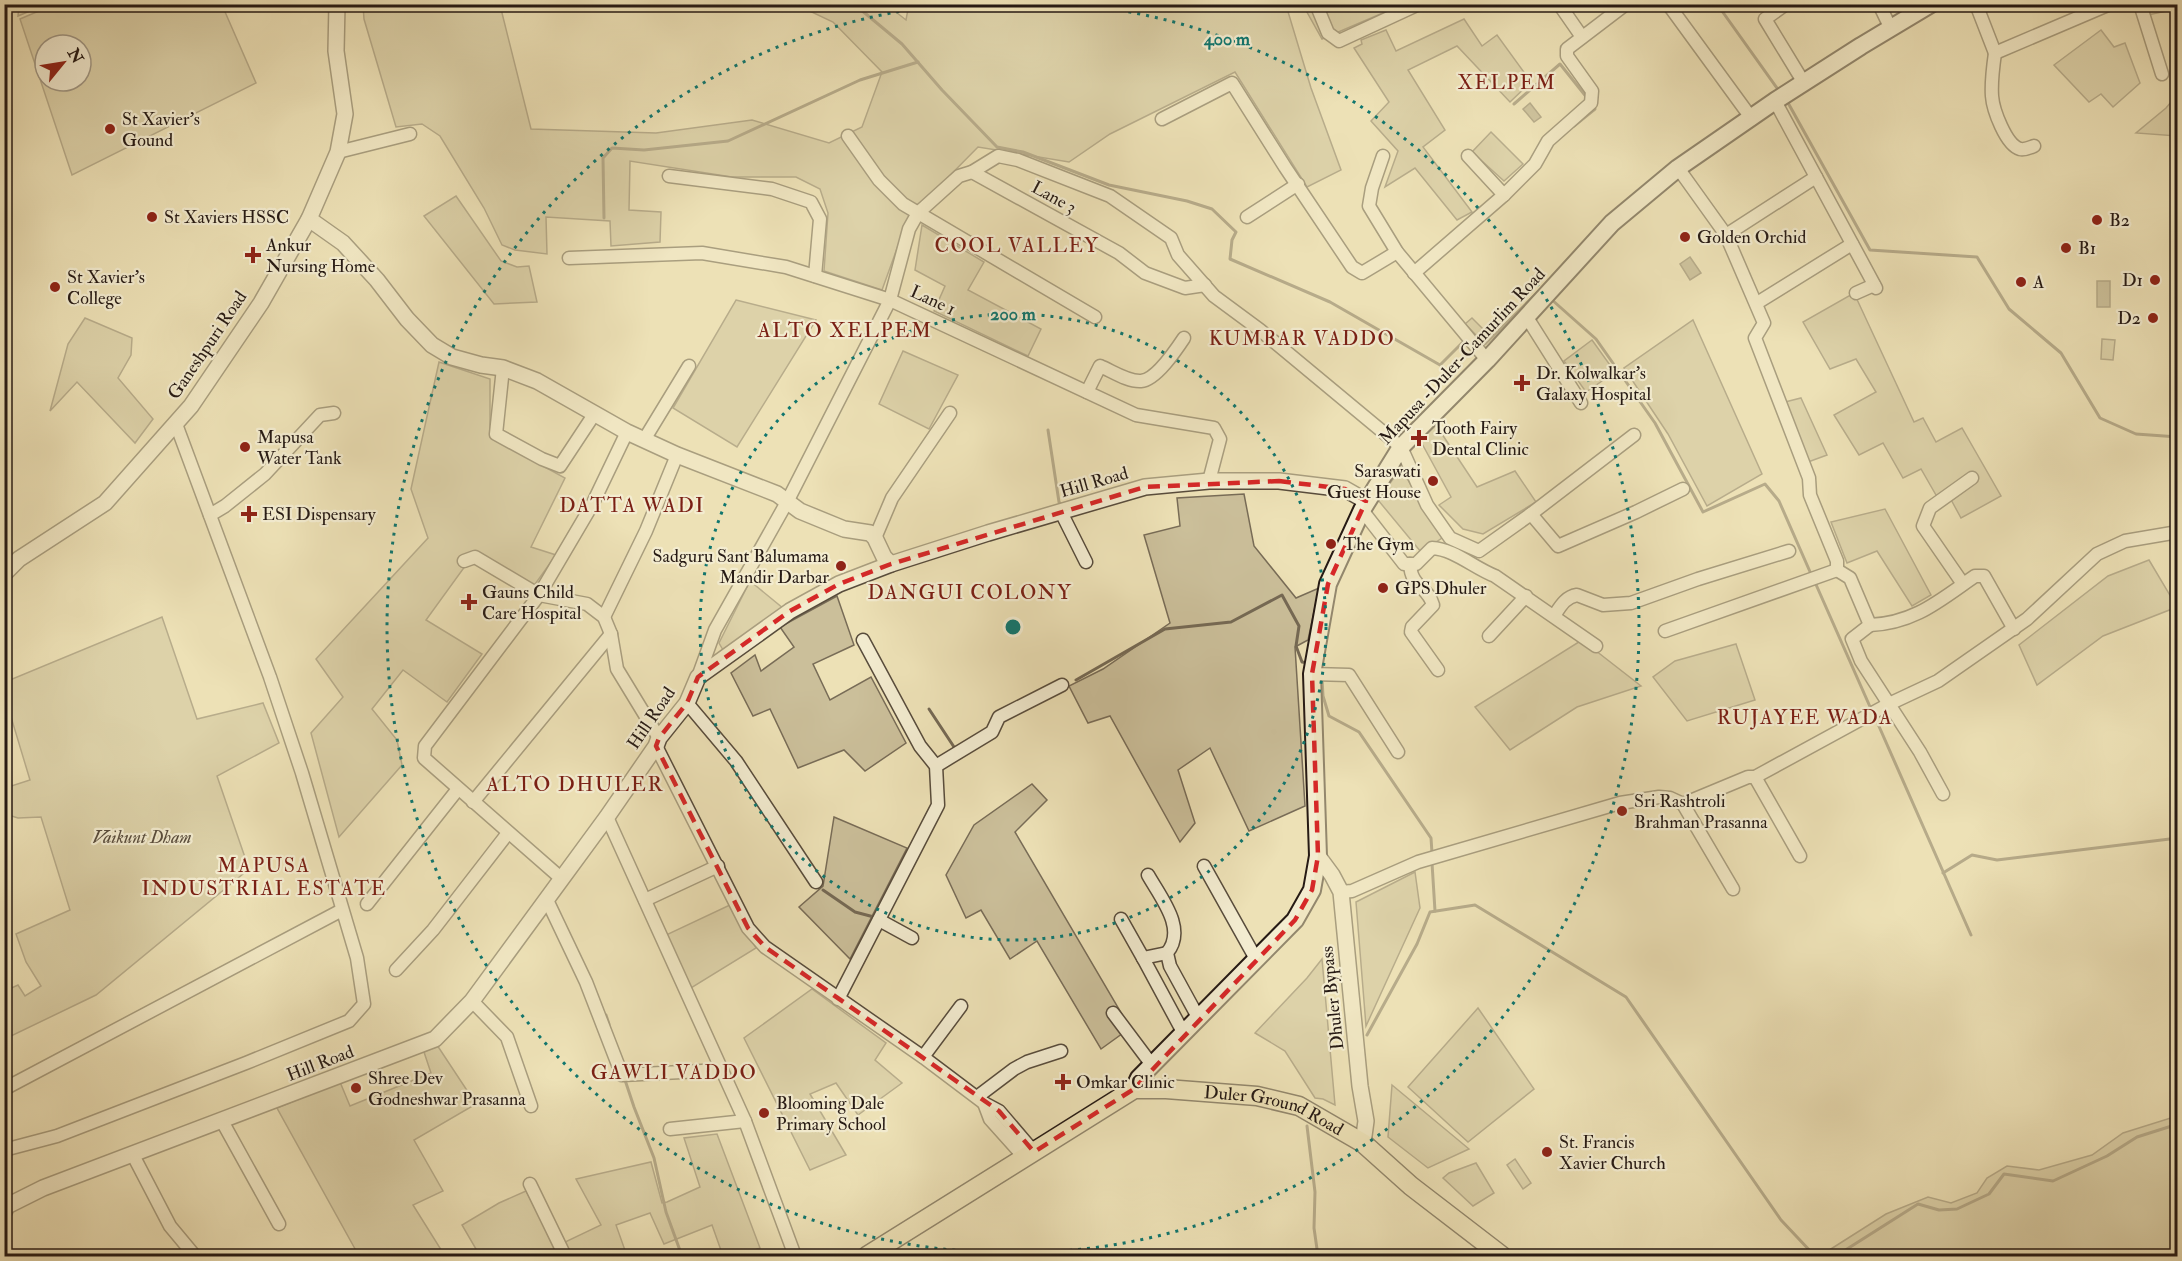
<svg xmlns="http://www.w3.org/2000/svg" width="2182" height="1261" font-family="'IM FELL Double Pica',serif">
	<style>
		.green { fill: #cbbf9a; stroke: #786c57; stroke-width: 1.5; fill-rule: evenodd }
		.water { fill: #a99d7f; stroke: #756954; stroke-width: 1.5 }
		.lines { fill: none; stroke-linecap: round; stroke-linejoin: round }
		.stream { stroke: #756954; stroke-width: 3 }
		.minor-casing { stroke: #584c3c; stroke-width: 15 }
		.tertiary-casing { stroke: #584c3c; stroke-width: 18 }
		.secondary-casing { stroke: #261a14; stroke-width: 20 }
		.primary-casing { stroke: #261a14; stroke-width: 21 }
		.minor { stroke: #f3ecd0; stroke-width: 12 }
		.tertiary { stroke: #f3ecd0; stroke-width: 15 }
		.secondary { stroke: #f3ecd0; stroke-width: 16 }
		.primary { stroke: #ede1b6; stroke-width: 18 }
		.marked { fill: none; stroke: #d62828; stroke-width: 4.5; stroke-dasharray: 12 8; stroke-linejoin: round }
		.ring { fill: none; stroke: #0f766e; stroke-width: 3; stroke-dasharray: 3 6 }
		.poi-dot { fill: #8f2418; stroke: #f3ecd0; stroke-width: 2 }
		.labels { text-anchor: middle; stroke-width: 4.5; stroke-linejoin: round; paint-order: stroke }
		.poi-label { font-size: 18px; fill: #261a14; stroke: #f3ecd0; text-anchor: start }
		.street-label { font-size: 18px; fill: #261a14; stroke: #f3ecd0 }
		.park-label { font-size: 18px; font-style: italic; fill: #584c3c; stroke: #f3ecd0 }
		.neighbourhood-label { font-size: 20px; letter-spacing: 1.5px; fill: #7a1f14; stroke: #f3ecd0 }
		.quarter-label { font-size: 21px; letter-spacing: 1.5px; fill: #7a1f14; stroke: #f3ecd0 }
		.centre { fill: #0f766e; stroke: #f3ecd0; stroke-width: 3 }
		.ring-label { font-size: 18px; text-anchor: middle; font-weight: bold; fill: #0f766e; stroke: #f3ecd0; stroke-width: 4.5; stroke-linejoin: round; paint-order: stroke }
	</style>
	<rect width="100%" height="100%" fill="#ede1b6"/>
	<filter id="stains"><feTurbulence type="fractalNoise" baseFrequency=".00333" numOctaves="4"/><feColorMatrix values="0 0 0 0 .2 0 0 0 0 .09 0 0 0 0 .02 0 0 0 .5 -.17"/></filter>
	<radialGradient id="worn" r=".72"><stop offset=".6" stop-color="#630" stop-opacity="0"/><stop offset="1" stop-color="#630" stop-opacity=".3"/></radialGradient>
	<g class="green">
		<polygon points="909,4 1286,5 1311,88 1341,170 1307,187 1235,72 1110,134 1069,162 978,147 908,218 882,290 824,271 828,213 820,189 796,177 732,177 630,161 629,210 661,212 660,242 611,246 610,221 546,217 547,254 515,250 502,245 484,208 440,136 422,124 396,127 364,19 363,5 500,5 531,129 656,133 752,120 829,143 862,127 882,72 833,22 797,5 887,5 906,20"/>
		<polygon points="1404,4 1322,39 1303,5"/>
		<polygon points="19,5 19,4 44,5 18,16"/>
		<path d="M 53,5 L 222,5 L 256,83 L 72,175 L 20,19 ZM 45,45 L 81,45 L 81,81 L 45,81 Z"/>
		<polygon points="2145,5 2177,5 2177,9 2148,15"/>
		<polygon points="1464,19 1482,46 1497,35 1531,82 1510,102 1457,46 1408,70 1445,130 1423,147 1472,212 1457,220 1415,168 1385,187 1398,151 1371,121 1389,102 1354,48 1362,44 1361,40 1386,30 1396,51"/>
		<polygon points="2101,30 2114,47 2125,43 2140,83 2113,107 2101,94 2089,102 2054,65"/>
		<polygon points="2177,95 2177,136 2136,133 2166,108"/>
		<polygon points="1491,132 1523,164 1504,181 1472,152"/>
		<polygon points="456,196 501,261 517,267 529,266 537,302 494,304 424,216"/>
		<polygon points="922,225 984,262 968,290 1041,329 1028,356 934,311 945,286 915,270"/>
		<polygon points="1854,293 1914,422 1923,418 1936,442 1962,428 2001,496 1961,518 1949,496 1940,502 1921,469 1903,478 1883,443 1859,455 1834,415 1876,392 1856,359 1830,369 1803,322"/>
		<polygon points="736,300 816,320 737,447 673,408"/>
		<polygon points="85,318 132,338 131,355 118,378 153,419 135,443 77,382 50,411 68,344"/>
		<polygon points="1472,318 1488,334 1482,341 1465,324"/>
		<polygon points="1693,320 1762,474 1707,506 1668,434 1624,368"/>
		<polygon points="2102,339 2115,340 2113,360 2101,359"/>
		<polygon points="1592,340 1615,372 1586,392 1564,361"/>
		<polygon points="903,351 958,375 929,429 879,404"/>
		<polygon points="439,362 490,379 490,437 565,478 531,547 556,555 533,587 476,551 426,620 482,654 447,702 403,670 372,709 397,740 402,765 339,837 311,733 343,697 316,659 428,538 411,489"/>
		<polygon points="1801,398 1827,455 1808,462 1785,402"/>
		<polygon points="1436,425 1477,487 1515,471 1536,502 1483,534 1463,529 1439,505 1451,497 1420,440"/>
		<polygon points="1401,468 1442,538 1421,552 1378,500"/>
		<polygon points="1244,494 1254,546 1296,598 1319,588 1308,640 1295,647 1305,806 1249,831 1210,748 1178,770 1195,823 1180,842 1110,716 1088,723 1069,686 1103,669 1170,623 1144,535 1180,526 1177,498"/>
		<polygon points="1885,509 1931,595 1912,606 1877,551 1847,563 1831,522"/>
		<polygon points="2149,560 2177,607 2103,636 2037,685 2019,645 2108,576"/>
		<polygon points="750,581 784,609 723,650 719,643"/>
		<polygon points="837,596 854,645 813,664 830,700 871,677 906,743 865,771 844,750 798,768 770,709 753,716 731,673 755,655 761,671 794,647 780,627"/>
		<polygon points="162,617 197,719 263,703 279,743 217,776 249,869 96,995 9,1037 5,1026 5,991 18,985 25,996 41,986 26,962 16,934 70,910 41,817 18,818 5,814 5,788 30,780 5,697 5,682"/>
		<polygon points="1582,640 1641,686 1577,707 1510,750 1475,707"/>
		<polygon points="1736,644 1755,700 1687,721 1653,677 1675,661"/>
		<polygon points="1032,784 1047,800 1015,832 1130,1028 1101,1049 1037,941 1010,959 981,910 966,918 946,875 974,825"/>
		<polygon points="834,817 907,848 850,959 799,907 823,886"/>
		<polygon points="1415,872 1420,908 1366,1026 1356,902"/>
		<polygon points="732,904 756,948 691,988 666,935"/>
		<polygon points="1322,959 1335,1105 1323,1099 1315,1098 1285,1051 1255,1033 1307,978"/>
		<polygon points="812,989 886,1043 875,1060 902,1083 858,1115 836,1083 810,1094 846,1155 810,1170 744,1038"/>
		<polygon points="1478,1008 1534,1089 1468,1142 1408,1087"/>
		<polygon points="437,1045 476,1104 414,1140 443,1191 413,1205 445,1256 359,1256 277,1108 340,1082 350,1106 431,1073 424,1052"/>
		<polygon points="1392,1085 1469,1149 1428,1168 1388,1137"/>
		<polygon points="2177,1116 2177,1256 1825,1256 1823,1254 1886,1214 1928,1197 1951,1203 1977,1193 1987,1178 2007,1166 2039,1170 2092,1155 2123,1133"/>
		<polygon points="717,1134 760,1248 754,1250 756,1256 723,1256 712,1225 664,1244 650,1213 616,1225 627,1256 571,1256 565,1242 601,1225 576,1179 651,1162 662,1203 667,1202 700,1187 684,1138"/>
		<polygon points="1515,1159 1531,1183 1523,1189 1507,1165"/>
		<polygon points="1476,1163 1494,1193 1473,1206 1443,1178 1449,1173"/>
		<polygon points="526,1191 562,1256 480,1256 462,1225 499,1203"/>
	</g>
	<g class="water">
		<polygon points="1530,103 1541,117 1534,122 1523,109"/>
		<polygon points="1690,257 1701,273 1690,280 1680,264"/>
		<rect x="2097" y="281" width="13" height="26"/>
	</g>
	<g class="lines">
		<g class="stream">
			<polyline points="854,4 902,44 942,90 997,147 1023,152 1109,185 1187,201 1212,209 1236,232 1232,240 1230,259 1330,302 1440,365 1466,339"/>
			<polyline points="1717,4 1779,91"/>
			<polyline points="1787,101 1870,250 1977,257 2009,309 2061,353 2100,418 2136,434 2178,437"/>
			<polyline points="1514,104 1560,64 1588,99"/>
			<polyline points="1574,126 1595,109 1594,107"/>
			<polyline points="604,218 603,158 612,148 644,150 728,141 860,80 918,62"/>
			<polyline points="1551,299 1596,339 1655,423 1703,512 1765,484 1779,501 1811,574"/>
			<polyline points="1479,343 1485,344 1541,289 1542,290"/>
			<polyline points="1048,430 1059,502 1063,507"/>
			<polyline points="1814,580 1871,709"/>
			<polyline points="1322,679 1323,696 1329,716 1359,732 1431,838 1432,853"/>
			<polyline points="1076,680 1165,629 1231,622 1282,595 1299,626 1296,646 1302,662 1309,663"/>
			<polyline points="929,709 956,750"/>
			<polyline points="1874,715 1971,935"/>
			<polyline points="1432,863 1435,911"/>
			<polyline points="1943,873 1972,855 1997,860 2178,838"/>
			<polyline points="823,890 855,912 874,917 876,914"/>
			<polyline points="606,1015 609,1024"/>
			<polyline points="1367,1035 1417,944 1430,912 1475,905 1626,997 1781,1220 1813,1254 1834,1256"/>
			<polyline points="625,1080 634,1107 654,1158 666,1212 682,1256"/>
			<polyline points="1307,1126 1315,1192 1314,1228 1318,1256"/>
			<polyline points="1836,1256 1918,1204 1939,1210 1957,1209 1989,1194 2004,1174 2053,1181 2107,1156 2137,1137 2178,1124"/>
		</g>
		<g class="minor-casing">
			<g id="minor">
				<polyline points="1316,4 1328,33 1339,41 1419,4"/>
				<polyline points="1559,4 1582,37"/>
				<polyline points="1668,4 1752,119"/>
				<polyline points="1786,4 1765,19 1804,83"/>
				<polyline points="1879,4 1891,29"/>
				<polyline points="1976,4 1995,53 2110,4"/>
				<polyline points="2140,4 2162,74"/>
				<path d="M 1995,53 C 1993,67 1991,82 1992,96 C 1993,110 2006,145 2020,149 C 2025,150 2029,148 2034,146"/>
				<polyline points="1775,101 1876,288"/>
				<polyline points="1162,119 1232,83 1285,167 1352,267 1362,273 1397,252"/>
				<polyline points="848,136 879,180 903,204 1095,317"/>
				<polyline points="338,152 410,134"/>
				<polyline points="1383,156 1372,188 1369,206 1397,252 1487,360"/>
				<polyline points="1468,156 1504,195"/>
				<polyline points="1678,168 1726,235 1764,323 1755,338 1809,478 1810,495 1837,561 1837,570"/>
				<polyline points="972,172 1119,253 1145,273 1185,288 1205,285"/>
				<polyline points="669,176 772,189 811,202 820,219 815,276"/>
				<polyline points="1247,217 1298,184"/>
				<polyline points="1726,235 1816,177"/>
				<polyline points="569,258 702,253 786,267 890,300 1136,415 1214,428 1220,439 1209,481"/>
				<polyline points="1414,273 1504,195 1535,164 1548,141 1591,103 1592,91 1567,56 1567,49 1626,4"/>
				<polyline points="1856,293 1874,285"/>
				<polyline points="1757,303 1852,244"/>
				<polyline points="1526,316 1581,403"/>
				<polyline points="503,368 496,434 542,459 560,466 595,413"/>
				<path d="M 1087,392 L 1100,366 C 1112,371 1128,382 1141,381 C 1156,380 1176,350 1184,338"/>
				<polyline points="644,440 689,366"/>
				<path d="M 1362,510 L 1404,564 L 1416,564 L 1432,548 C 1454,549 1474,568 1495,576 L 1596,646"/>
				<polyline points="1061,512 1086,562"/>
				<polyline points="1531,514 1558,546 1636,512 1683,489"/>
				<polyline points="210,515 225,506 265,474 320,415 334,413"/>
				<polyline points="875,538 892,498 950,413"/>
				<polyline points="464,561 475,557 539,595 587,604 604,617 611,634 617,669 659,738"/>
				<path d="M 1410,564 C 1411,588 1428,586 1433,605 L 1412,627 L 1411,632 L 1438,670"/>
				<path d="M 1837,570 L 1850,578 L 1870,625 C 1915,623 1940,600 1975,576 L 1984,576 L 2014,629"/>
				<polyline points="1963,584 1923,526 1930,508 1972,478"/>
				<path d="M 1554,616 C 1560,607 1565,597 1577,595 L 1603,605 L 1631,603 L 1698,579 L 1789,551"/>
				<polyline points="604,617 646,531 677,455"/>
				<polyline points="1870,625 1852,639 1861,661 1920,752 1943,794"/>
				<polyline points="1665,631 1837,570"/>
				<polyline points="1489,636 1526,596"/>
				<polyline points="1312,674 1349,675 1398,752"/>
				<polyline points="698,677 715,630 787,502 890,300 909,229 918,213 959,176 972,172 998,156 1018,160 1110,196 1171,238 1178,255 1214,296 1260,330 1401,447 1427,505 1450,538 1479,551 1531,514 1634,435"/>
				<polyline points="687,703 736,761 816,882"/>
				<polyline points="656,746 748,928 765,947 923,1057 984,1103 999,1111 1034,1152"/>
				<polyline points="936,766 992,732 999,717 1062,685"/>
				<polyline points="1755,777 1800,856"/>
				<polyline points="473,802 611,634"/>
				<polyline points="1683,804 1733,889"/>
				<polyline points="607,817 745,1121 795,1256"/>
				<polyline points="1204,866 1256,959"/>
				<path d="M 1148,875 C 1161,898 1187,929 1167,953 L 1170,966 L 1199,1019"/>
				<polyline points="562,879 424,758 425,746 539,595 592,505 627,432"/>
				<polyline points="1341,892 1352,891 1418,862 1620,803 1659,797 1670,798 1683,804 1748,777 1755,777 1889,704 1938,681 2027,619 2097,554 2125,541 2178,532"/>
				<polyline points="547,900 586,982 622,1075 722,1070"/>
				<polyline points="645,900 718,866"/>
				<polyline points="367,904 458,789"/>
				<polyline points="1121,919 1143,958 1167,953"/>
				<polyline points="879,920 912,938"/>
				<polyline points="1143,958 1184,1034"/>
				<polyline points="396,970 433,930 508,833"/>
				<polyline points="838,999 938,805 936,766 920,746 863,640"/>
				<polyline points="472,1001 507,1037 531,1106"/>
				<polyline points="1113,1013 1152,1065"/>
				<polyline points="923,1057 961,1006"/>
				<polyline points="4,1089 342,910"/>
				<polyline points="977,1097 1014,1069 1027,1062 1061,1051"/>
				<polyline points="984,1103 990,1119 1025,1158"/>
				<polyline points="222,1121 279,1224"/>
				<polyline points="670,1129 745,1121"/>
				<polyline points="4,1150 57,1136 246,1063 349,1021 364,1004 357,958 302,773 270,677 176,424"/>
				<polyline points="133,1155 170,1226 195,1256"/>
				<polyline points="530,1184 565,1256"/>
			</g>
		</g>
		<g class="tertiary-casing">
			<g id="tertiary">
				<polyline points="309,219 343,243 377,280 407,319 432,345 452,357 481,365 503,368 537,381 627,432 677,455 777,494 800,511 844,529 870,533 875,538 884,557 891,564"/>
				<polyline points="4,574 19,559 105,503 191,406 261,303 309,219 338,152 345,114 336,51 337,4"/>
				<polyline points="1318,856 1332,875 1341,892 1360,1086 1366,1121 1363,1143"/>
				<polyline points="4,1212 7,1206 43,1188 435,1039 472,1001 607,817 656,746 659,738 687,703 698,677 790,611 839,584 891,564 988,533 1145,487 1209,481 1279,481 1345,489 1366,501"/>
			</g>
		</g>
		<g class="secondary-casing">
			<polyline id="secondary" points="1134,1089 1139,1078 1295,920 1312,890 1318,856 1312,674 1328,584 1362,510 1401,447 1487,360 1612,223 1678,168 1775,101 1861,46 1931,4"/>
		</g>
		<g class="primary-casing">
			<g id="primary">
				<path id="s1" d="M 867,1256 L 1134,1089 L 1166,1089 L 1257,1096 L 1299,1106 L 1363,1143 L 1411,1186 L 1502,1256"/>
			</g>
		</g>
		<use href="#minor" class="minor"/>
		<use href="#tertiary" class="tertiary"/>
		<use href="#secondary" class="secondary"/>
		<use href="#primary" class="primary"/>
	</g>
	<path d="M0 0H2182V1261H0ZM 1279,481 L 1345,489 L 1366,501 L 1328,584 L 1312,674 L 1318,856 L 1312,890 L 1295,920 L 1134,1089 L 1034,1152 L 999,1111 L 765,947 L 748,928 L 656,746 L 659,738 L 687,703 L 698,677 L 790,611 L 839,584 L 891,564 L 1145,487 Z" fill="#ede1b6" fill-opacity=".55" fill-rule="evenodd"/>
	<path class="marked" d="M 1279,481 L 1345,489 L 1366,501 L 1328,584 L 1312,674 L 1318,856 L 1312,890 L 1295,920 L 1134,1089 L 1034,1152 L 999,1111 L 765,947 L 748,928 L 656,746 L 659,738 L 687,703 L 698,677 L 790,611 L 839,584 L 891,564 L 1145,487 Z"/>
	<g class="ring">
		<circle cx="1013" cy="627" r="313"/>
		<path d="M1084 5A626 626 0 1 1 942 5"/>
	</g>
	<g class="poi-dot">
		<circle cx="110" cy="129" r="6"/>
		<circle cx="152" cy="217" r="6"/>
		<circle cx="2097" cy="220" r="6"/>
		<circle cx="1685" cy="237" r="6"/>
		<circle cx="2066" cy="248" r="6"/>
		<path d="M250 246h6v6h6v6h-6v6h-6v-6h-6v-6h6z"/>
		<circle cx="2155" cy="280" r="6"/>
		<circle cx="2021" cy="282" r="6"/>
		<circle cx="55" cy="287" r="6"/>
		<circle cx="2153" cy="318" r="6"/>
		<path d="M1519 374h6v6h6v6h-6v6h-6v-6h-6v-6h6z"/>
		<path d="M1416 429h6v6h6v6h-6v6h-6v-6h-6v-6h6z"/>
		<circle cx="245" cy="447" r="6"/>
		<circle cx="1433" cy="481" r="6"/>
		<path d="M246 505h6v6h6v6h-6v6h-6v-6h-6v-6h6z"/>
		<circle cx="1331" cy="544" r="6"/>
		<circle cx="841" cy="566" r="6"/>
		<circle cx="1383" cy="588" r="6"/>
		<path d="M466 593h6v6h6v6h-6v6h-6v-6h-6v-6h6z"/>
		<circle cx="1622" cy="811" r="6"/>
		<path d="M1060 1073h6v6h6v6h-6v6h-6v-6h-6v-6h6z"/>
		<circle cx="356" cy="1088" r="6"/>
		<circle cx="764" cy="1113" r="6"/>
		<circle cx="1547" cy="1152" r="6"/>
	</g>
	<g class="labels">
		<g class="poi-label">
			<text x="122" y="125">St Xavier's<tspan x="122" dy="21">Gound</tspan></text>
			<text x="164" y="223">St Xaviers HSSC</text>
			<text x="2109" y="226">B2</text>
			<text x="1697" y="243">Golden Orchid</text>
			<text x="266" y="251">Ankur<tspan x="266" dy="21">Nursing Home</tspan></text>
			<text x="2078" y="254">B1</text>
			<text x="67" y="283">St Xavier's<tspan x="67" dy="21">College</tspan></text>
			<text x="2143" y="286" text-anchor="end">D1</text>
			<text x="2033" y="288">A</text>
			<text x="2141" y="324" text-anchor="end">D2</text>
			<text x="1536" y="379">Dr. Kolwalkar's<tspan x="1536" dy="21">Galaxy Hospital</tspan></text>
			<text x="1432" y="434">Tooth Fairy<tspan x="1432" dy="21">Dental Clinic</tspan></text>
			<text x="257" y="443">Mapusa<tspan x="257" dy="21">Water Tank</tspan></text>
			<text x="1421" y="477" text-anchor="end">Saraswati<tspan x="1421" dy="21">Guest House</tspan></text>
			<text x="262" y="520">ESI Dispensary</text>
			<text x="1343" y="550">The Gym</text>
			<text x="829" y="562" text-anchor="end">Sadguru Sant Balumama<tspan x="829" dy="21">Mandir Darbar</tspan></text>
			<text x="1395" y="594">GPS Dhuler</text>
			<text x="482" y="598">Gauns Child<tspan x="482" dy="21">Care Hospital</tspan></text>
			<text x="1634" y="807">Sri Rashtroli<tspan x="1634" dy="21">Brahman Prasanna</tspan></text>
			<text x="368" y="1084">Shree Dev<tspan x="368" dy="21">Godneshwar Prasanna</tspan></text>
			<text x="1076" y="1088">Omkar Clinic</text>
			<text x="776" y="1109">Blooming Dale<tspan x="776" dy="21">Primary School</tspan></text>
			<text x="1559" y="1148">St. Francis<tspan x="1559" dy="21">Xavier Church</tspan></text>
		</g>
		<g class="street-label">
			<text transform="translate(1054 197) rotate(29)" y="6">Lane 3</text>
			<text transform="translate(933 300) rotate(25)" y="6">Lane 1</text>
			<text transform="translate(207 345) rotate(-56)" y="6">Ganeshpuri Road</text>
			<text transform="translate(1462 356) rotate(-47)" y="6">Mapusa -Duler-Camurlim Road</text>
			<text transform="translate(1094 482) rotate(-16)" y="6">Hill Road</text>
			<text transform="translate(651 718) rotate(-56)" y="6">Hill Road</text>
			<text transform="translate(1332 998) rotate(-96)" y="6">Dhuler Bypass</text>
			<text transform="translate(320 1063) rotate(-21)" y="6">Hill Road</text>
			<text dy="6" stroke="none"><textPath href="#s1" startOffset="458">Duler Ground Road</textPath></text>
		</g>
		<g class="park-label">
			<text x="142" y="843">Vaikunt Dham</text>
		</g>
		<g class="neighbourhood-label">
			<text x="1507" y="89">XELPEM</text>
			<text x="1017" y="252">COOL VALLEY</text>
			<text x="1302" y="345">KUMBAR VADDO</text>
			<text x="632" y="512">DATTA WADI</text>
			<text x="970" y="599">DANGUI COLONY</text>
			<text x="1805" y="724">RUJAYEE WADA</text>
			<text x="264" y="872">MAPUSA<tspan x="264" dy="23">INDUSTRIAL ESTATE</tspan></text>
			<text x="674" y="1079">GAWLI VADDO</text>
		</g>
		<g class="quarter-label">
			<text x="845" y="337">ALTO XELPEM</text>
			<text x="575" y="791">ALTO DHULER</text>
		</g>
	</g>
	<circle cx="1013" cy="627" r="9" class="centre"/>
	<g class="ring-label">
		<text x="1227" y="45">400 m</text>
		<text x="1013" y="320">200 m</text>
	</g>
	<rect width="2182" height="1261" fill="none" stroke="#ede1b6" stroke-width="24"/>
	<rect x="6" y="6" width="2170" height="1249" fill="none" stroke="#261a14" stroke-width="3"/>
	<rect x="12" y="12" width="2158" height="1237" fill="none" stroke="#261a14" stroke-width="1.5"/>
	<g transform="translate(63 63) rotate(60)"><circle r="28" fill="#f3ecd0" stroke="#a19885" stroke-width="1.5"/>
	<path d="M0-4.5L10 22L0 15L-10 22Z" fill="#8f2418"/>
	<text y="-9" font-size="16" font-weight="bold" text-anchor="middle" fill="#261a14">N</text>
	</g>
	<rect width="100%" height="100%" filter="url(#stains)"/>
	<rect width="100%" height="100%" fill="url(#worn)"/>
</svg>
